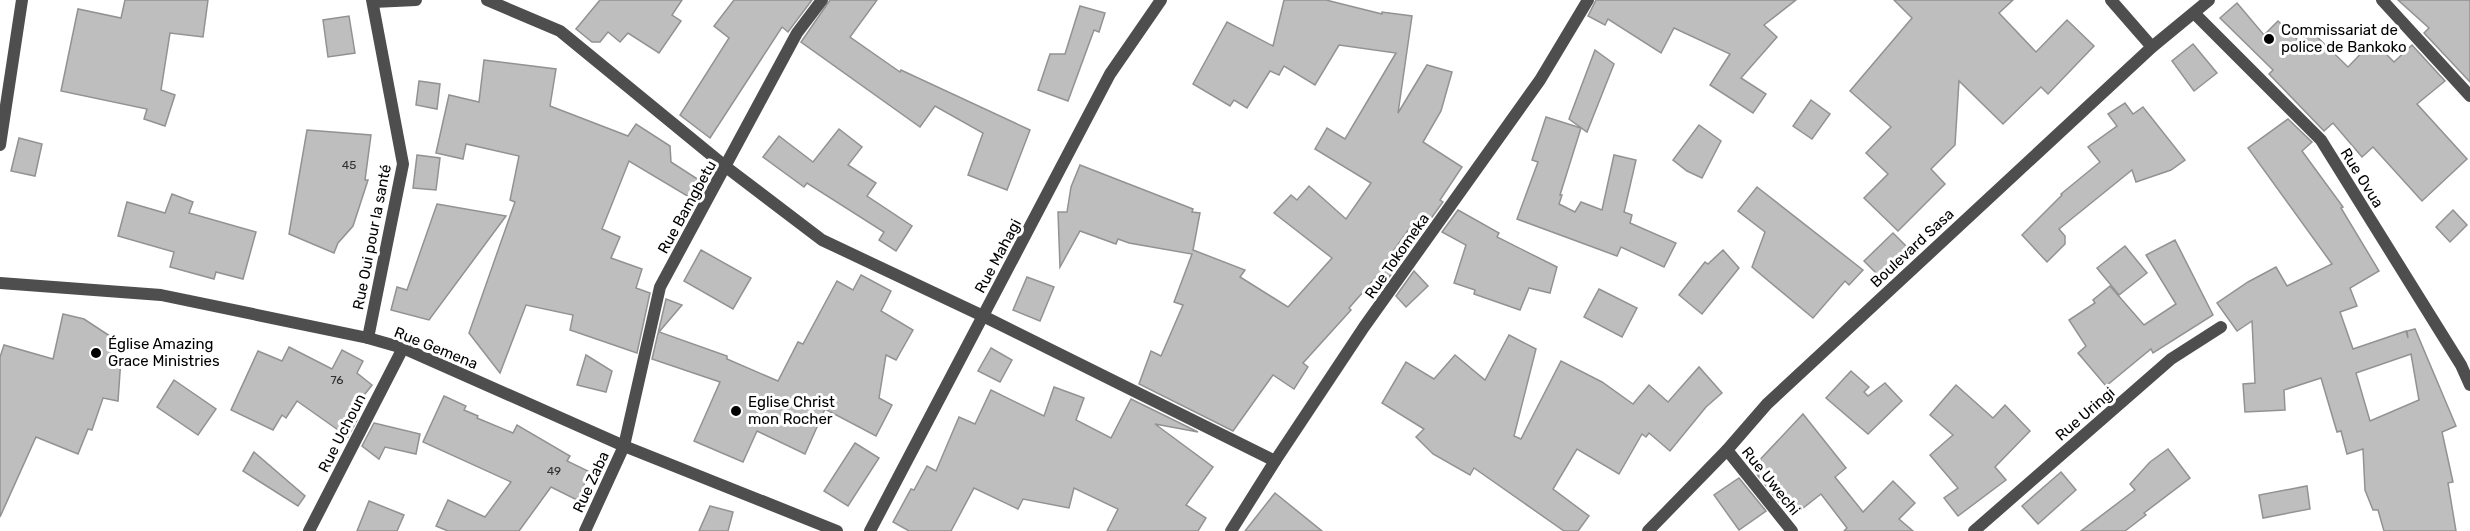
<svg xmlns="http://www.w3.org/2000/svg" width="2470" height="531" font-family="Rubik,sans-serif">
	<style>
		.building { fill: #bebebe; stroke: #929292; stroke-width: 1.5; fill-rule: evenodd }
		.lines { fill: none; stroke-linecap: round; stroke-linejoin: round }
		.minor { stroke: #4e4e4e; stroke-width: 12 }
		.tertiary { stroke: #4e4e4e; stroke-width: 12 }
		.poi-dot { fill: #000; stroke: #fff; stroke-width: 2 }
		.labels { text-anchor: middle; stroke-width: 6; stroke-linejoin: round; paint-order: stroke }
		.number-label { font-size: 12px; fill: #303030 }
		.poi-label { font-size: 15px; fill: #000; stroke: #fff; text-anchor: start }
		.street-label { font-size: 15px; fill: #000; stroke: #fff }
	</style>
	<rect width="100%" height="100%" fill="#fff"/>
	<g class="building">
		<polygon points="125,0 208,0 203,37 170,33 161,90 175,95 165,126 144,119 147,109 61,91 78,9 121,18"/>
		<polygon points="600,0 682,0 672,15 681,21 659,53 628,33 620,42 608,32 600,42 592,42 576,29"/>
		<polygon points="734,0 812,0 788,32 782,27 710,138 680,115 729,38 714,26"/>
		<polygon points="830,0 877,0 850,37 900,72 901,70 1030,130 1007,190 968,175 983,133 935,106 920,127 801,42"/>
		<polygon points="1284,0 1326,0 1382,14 1382,12 1412,16 1398,113 1427,65 1452,72 1441,111 1423,142 1462,167 1440,200 1443,202 1427,224 1417,218 1394,250 1402,259 1385,283 1378,275 1349,308 1351,310 1303,363 1308,367 1294,389 1273,375 1233,431 1139,384 1151,351 1161,356 1183,305 1174,302 1192,254 1129,243 1118,239 1116,244 1080,231 1060,267 1058,212 1067,212 1071,187 1080,165 1193,209 1192,212 1200,213 1193,250 1245,270 1240,277 1288,307 1332,258 1274,213 1291,195 1297,200 1309,186 1346,219 1371,183 1315,149 1327,128 1345,139 1396,53 1339,45 1315,85 1284,66 1279,75 1270,71 1247,108 1234,100 1230,106 1193,84 1227,22 1273,46"/>
		<polygon points="1596,0 1796,0 1764,25 1777,37 1741,78 1766,94 1753,113 1710,85 1730,54 1674,28 1661,53 1608,19 1605,25 1588,16"/>
		<polygon points="1894,0 2013,0 1999,13 2036,52 2067,20 2094,46 2048,94 2041,87 2003,124 1959,81 1955,145 1931,169 1945,184 1898,231 1864,198 1888,174 1866,153 1891,127 1850,91 1912,18"/>
		<polygon points="2398,0 2470,0 2470,82 2424,33 2429,28"/>
		<polygon points="2237,3 2264,35 2278,21 2300,42 2311,31 2348,67 2373,41 2394,62 2412,45 2445,81 2417,104 2467,159 2422,201 2373,147 2362,157 2333,123 2324,131 2269,74 2273,70 2220,18"/>
		<polygon points="1080,6 1105,13 1099,32 1094,30 1068,101 1038,90 1050,54 1065,54"/>
		<polygon points="349,16 355,53 328,57 323,20"/>
		<polygon points="2193,44 2217,73 2194,91 2172,61"/>
		<polygon points="1595,50 1614,64 1587,132 1569,119"/>
		<polygon points="484,60 556,69 550,106 628,136 636,124 670,146 671,162 699,180 689,197 629,161 602,229 620,237 611,258 642,269 636,288 650,293 637,353 570,330 573,315 526,305 500,373 469,333 515,202 510,200 519,156 466,144 463,159 436,153 449,95 479,102"/>
		<polygon points="419,81 440,84 437,109 416,105"/>
		<polygon points="1811,100 1830,114 1812,139 1793,126"/>
		<polygon points="2125,103 2133,114 2143,107 2185,160 2171,170 2136,182 2132,170 2059,229 2065,236 2065,244 2047,262 2022,235 2062,195 2061,194 2100,162 2088,147 2117,126 2108,114"/>
		<polygon points="1546,117 1581,128 1560,195 1562,195 1559,204 1575,212 1581,202 1602,210 1614,155 1636,160 1624,212 1632,215 1630,223 1676,243 1664,267 1621,247 1617,256 1517,219 1538,162 1532,160"/>
		<path d="M 2288,119 L 2312,142 L 2302,151 L 2343,207 L 2341,208 L 2379,271 L 2350,288 L 2357,306 L 2340,312 L 2353,349 L 2406,331 L 2408,338 L 2407,331 L 2415,329 L 2456,426 L 2442,432 L 2453,482 L 2448,483 L 2456,531 L 2384,531 L 2378,510 L 2373,510 L 2365,490 L 2363,449 L 2347,454 L 2341,431 L 2337,432 L 2321,378 L 2284,390 L 2285,410 L 2245,412 L 2243,384 L 2255,383 L 2252,321 L 2237,331 L 2217,303 L 2248,282 L 2276,267 L 2287,286 L 2332,264 L 2248,148 ZM 2411,354 L 2419,400 L 2370,421 L 2356,373 Z"/>
		<polygon points="1699,125 1721,141 1702,178 1687,171 1673,160"/>
		<polygon points="839,129 862,147 848,165 876,183 867,196 912,226 896,251 879,240 884,232 807,183 804,187 763,157 779,136 813,162"/>
		<polygon points="307,130 371,135 365,180 368,180 353,226 338,243 334,253 289,234"/>
		<polygon points="19,138 42,144 35,176 11,171"/>
		<polygon points="417,155 440,158 436,190 413,188"/>
		<polygon points="1757,187 1863,270 1849,285 1845,281 1813,318 1752,267 1765,232 1738,211"/>
		<polygon points="172,194 193,202 189,213 256,232 243,279 216,272 214,279 170,267 174,252 118,236 127,202 165,213"/>
		<polygon points="437,204 506,216 429,320 391,310 397,287 407,290"/>
		<polygon points="1458,210 1499,233 1497,237 1557,267 1550,293 1529,288 1520,310 1474,294 1475,290 1454,283 1466,245 1442,232"/>
		<polygon points="2453,210 2467,225 2450,242 2436,227"/>
		<polygon points="1893,233 1909,249 1881,278 1864,261"/>
		<polygon points="2175,240 2213,315 2153,353 2151,349 2106,386 2078,353 2086,346 2069,320 2095,303 2093,300 2110,286 2144,325 2176,304 2146,255"/>
		<polygon points="2125,246 2147,273 2119,295 2097,268"/>
		<polygon points="701,250 751,278 733,309 684,281"/>
		<polygon points="1723,250 1739,268 1702,314 1679,295 1705,262 1708,264"/>
		<polygon points="1414,271 1428,286 1406,307 1396,296"/>
		<polygon points="861,275 891,291 881,311 913,330 896,360 886,355 879,398 892,405 876,436 825,409 805,454 757,431 743,462 694,441 720,382 652,359 666,299 682,305 659,332 727,356 727,359 778,381 798,342 803,344 837,281 853,290"/>
		<polygon points="1027,277 1054,287 1040,321 1013,310"/>
		<polygon points="1599,289 1637,308 1622,337 1584,317"/>
		<polygon points="63,314 84,319 122,344 118,401 103,398 92,430 88,429 78,454 36,437 0,517 0,357 4,345 53,359"/>
		<polygon points="1509,335 1536,349 1514,436 1521,439 1561,361 1602,382 1633,404 1649,385 1668,402 1699,367 1722,393 1706,407 1670,451 1649,433 1646,437 1642,434 1619,474 1577,449 1553,489 1589,516 1578,531 1564,531 1474,468 1470,475 1433,454 1416,437 1424,429 1382,403 1406,362 1434,379 1455,355 1485,380"/>
		<polygon points="289,347 332,369 342,350 363,361 357,373 372,385 354,408 356,410 350,418 357,420 348,437 297,401 286,418 282,415 273,430 231,410 258,351 282,361"/>
		<polygon points="991,348 1012,360 1000,382 978,371"/>
		<polygon points="586,355 612,371 606,392 577,385"/>
		<polygon points="1851,371 1869,387 1864,392 1868,396 1885,383 1902,401 1868,434 1826,398"/>
		<polygon points="174,380 216,409 198,435 157,407"/>
		<polygon points="1956,385 1993,418 2005,405 2030,431 1995,467 2006,480 1958,516 1944,498 1958,488 1930,455 1953,435 1930,415"/>
		<polygon points="1054,387 1084,398 1076,420 1111,438 1131,399 1198,432 1155,424 1213,467 1186,505 1206,518 1198,531 1107,531 1118,509 1074,488 1069,508 1023,499 1018,509 974,488 951,531 909,531 893,522 911,489 914,490 927,466 936,471 959,417 975,424 991,390 1044,416"/>
		<polygon points="444,396 466,406 464,410 478,416 477,418 513,433 517,425 570,456 567,461 590,472 577,500 551,487 519,531 448,531 436,526 448,500 485,517 511,482 423,442"/>
		<polygon points="1803,414 1846,468 1835,477 1863,512 1893,481 1915,503 1899,519 1913,531 1844,531 1847,528 1821,494 1793,516 1781,500 1779,502 1752,468"/>
		<polygon points="374,423 420,434 416,454 385,447 379,459 362,446"/>
		<polygon points="855,443 879,458 848,506 824,491"/>
		<polygon points="2168,449 2190,478 2144,513 2146,515 2125,531 2081,531 2135,490 2130,484 2150,462"/>
		<polygon points="254,452 305,496 298,506 243,471"/>
		<polygon points="2061,472 2076,490 2038,524 2022,506"/>
		<polygon points="1739,478 1766,511 1739,530 1714,495"/>
		<polygon points="2307,486 2310,509 2263,518 2259,495"/>
		<polygon points="1275,493 1322,531 1245,531"/>
		<polygon points="369,501 404,515 397,531 357,531"/>
		<polygon points="710,506 733,512 728,531 699,531"/>
	</g>
	<g class="lines">
		<g class="minor">
			<polyline points="487,0 560,31 726,167 822,240 983,316 1275,461"/>
			<polyline points="2111,0 2152,47"/>
			<polyline points="2382,0 2470,96"/>
			<polyline points="373,2 416,0"/>
			<polyline points="2195,14 2321,140 2461,365 2470,385"/>
			<polyline points="0,145 22,0"/>
			<polyline points="0,283 161,295 368,338 403,348 624,446 837,531"/>
			<polyline points="368,338 403,164 372,0"/>
			<polyline points="1727,450 1792,531"/>
			<polyline points="309,531 403,348"/>
			<polyline points="585,531 624,446 660,287 797,33 822,0"/>
			<polyline points="870,531 1110,74 1161,0"/>
			<polyline points="1231,531 1275,461 1364,327 1540,80 1588,0"/>
			<polyline points="1974,531 2171,359 2221,327"/>
		</g>
		<polyline class="tertiary" points="1648,531 1727,450 1767,404 2152,47 2209,0"/>
	</g>
	<g class="poi-dot">
		<circle cx="2269" cy="39" r="6"/>
		<circle cx="96" cy="353" r="6"/>
		<circle cx="736" cy="411" r="6"/>
	</g>
	<g class="labels">
		<g class="number-label">
			<text x="349" y="169">45</text>
			<text x="337" y="384">76</text>
			<text x="554" y="475">49</text>
		</g>
		<g class="poi-label">
			<text x="2281" y="35">Commissariat de<tspan x="2281" dy="17">police de Bankoko</tspan></text>
			<text x="108" y="349">Église Amazing<tspan x="108" dy="17">Grace Ministries</tspan></text>
			<text x="748" y="407">Eglise Christ<tspan x="748" dy="17">mon Rocher</tspan></text>
		</g>
		<g class="street-label">
			<text transform="translate(2362 178) rotate(58)" y="5">Rue Ovua</text>
			<text transform="translate(687 207) rotate(-61)" y="5">Rue Bamgbetu</text>
			<text transform="translate(372 237) rotate(-79)" y="5">Rue Oui pour la santé</text>
			<text transform="translate(1912 248) rotate(-43)" y="5">Boulevard Sasa</text>
			<text transform="translate(998 256) rotate(-62)" y="5">Rue Mahagi</text>
			<text transform="translate(1397 256) rotate(-55)" y="5">Rue Tokomeka</text>
			<text transform="translate(436 348) rotate(22)" y="5">Rue Gemena</text>
			<text transform="translate(2085 414) rotate(-41)" y="5">Rue Uringi</text>
			<text transform="translate(342 433) rotate(-63)" y="5">Rue Uchoun</text>
			<text transform="translate(1771 481) rotate(51)" y="5">Rue Uwechi</text>
			<text transform="translate(591 482) rotate(-65)" y="5">Rue Zaba</text>
		</g>
	</g>
</svg>
